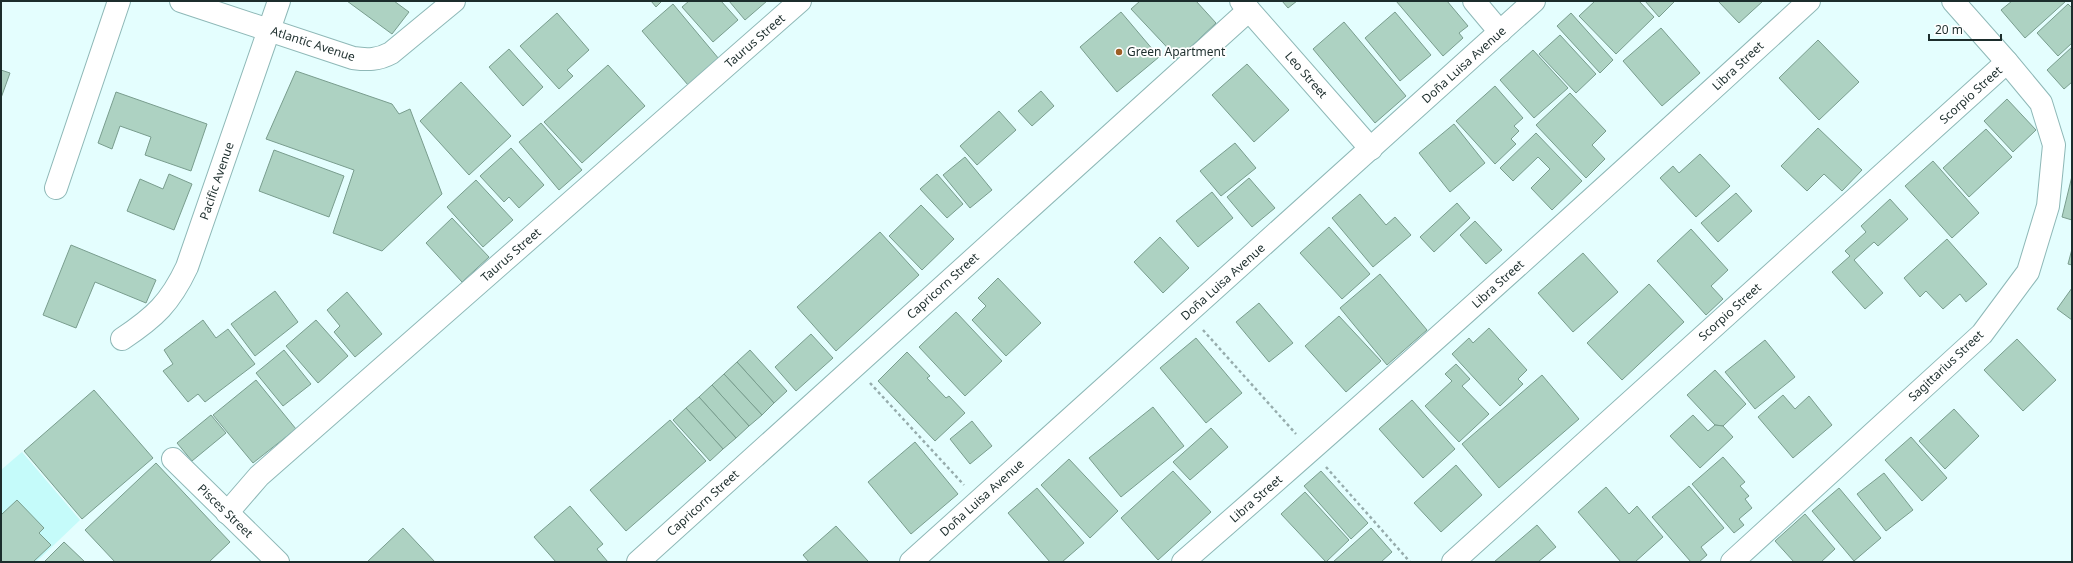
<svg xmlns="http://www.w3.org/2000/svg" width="2073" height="563" font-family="'Noto Sans',sans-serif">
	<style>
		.built { fill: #c5fbfa }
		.building { fill: #add2c2; stroke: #799d8e }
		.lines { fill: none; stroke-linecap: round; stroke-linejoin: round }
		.minor-casing { stroke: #8eb8b7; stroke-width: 24 }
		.path { stroke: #96acac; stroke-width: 2.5; stroke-dasharray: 3 3; stroke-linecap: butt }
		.minor { stroke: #fff; stroke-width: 22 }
		.poi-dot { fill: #9d5e25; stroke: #fff; stroke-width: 1.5 }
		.labels { text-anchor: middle; stroke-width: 3.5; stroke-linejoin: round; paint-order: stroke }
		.street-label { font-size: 12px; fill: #1c2d2c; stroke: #fff }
		.poi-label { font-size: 12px; fill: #1c2d2c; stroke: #fff; text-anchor: start }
	</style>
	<rect width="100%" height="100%" fill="#e4fefe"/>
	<polygon class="built" points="22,452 80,520 36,562 1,562 1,470"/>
	<g class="building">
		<polygon points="347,1 394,1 409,12 392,34"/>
		<polygon points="651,1 662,1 656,7"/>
		<polygon points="689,1 721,1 738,20 713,42 682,7"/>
		<polygon points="729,1 767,1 745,20"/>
		<polygon points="1140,1 1196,1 1216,23 1178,59 1131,9"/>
		<polygon points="1282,1 1297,1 1288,8"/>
		<polygon points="1396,1 1447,1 1468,26 1459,33 1463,38 1443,56"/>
		<polygon points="1595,1 1639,1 1654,17 1616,54 1579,16"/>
		<polygon points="1645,1 1675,1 1659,17"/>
		<polygon points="1718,1 1763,1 1739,23"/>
		<polygon points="2012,1 2066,1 2025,38 2001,10"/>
		<polygon points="673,4 719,59 688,85 642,31"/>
		<polygon points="2068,4 2072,8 2072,43 2058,56 2037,33"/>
		<polygon points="1121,12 1159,57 1117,92 1080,47"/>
		<polygon points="1395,12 1431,55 1400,81 1365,38"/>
		<polygon points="557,13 589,50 567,70 573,76 559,89 520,46"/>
		<polygon points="1571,13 1613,60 1600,73 1557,26"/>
		<polygon points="1344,22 1406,96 1375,123 1313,49"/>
		<polygon points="1661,28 1700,73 1662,106 1623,61"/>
		<polygon points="1560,35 1596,74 1576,93 1539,54"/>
		<polygon points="1818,40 1859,82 1819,120 1779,78"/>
		<polygon points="2072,47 2072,82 2064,89 2047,70"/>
		<polygon points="509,49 543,87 523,106 489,67"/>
		<polygon points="1533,50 1568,88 1534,118 1500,80"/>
		<polygon points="1247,64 1289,110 1254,142 1212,95"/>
		<polygon points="608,65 645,106 582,163 544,122"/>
		<polygon points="1,70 10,73 1,98"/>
		<polygon points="296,71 392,104 399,114 410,109 442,194 382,251 333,233 354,170 266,139"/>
		<polygon points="461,82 511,136 469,175 420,121"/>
		<polygon points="1495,86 1523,118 1514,126 1519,131 1511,139 1516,144 1495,164 1456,121"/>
		<polygon points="1041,91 1054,106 1032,126 1018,111"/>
		<polygon points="116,92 207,124 191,171 145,155 151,137 120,126 112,149 98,143"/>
		<polygon points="1570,93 1606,131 1592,145 1605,159 1586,178 1536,125"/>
		<polygon points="2007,99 2036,130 2013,152 1984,121"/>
		<polygon points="999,111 1016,130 977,165 960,146"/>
		<polygon points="541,123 582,170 559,190 519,142"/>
		<polygon points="1454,124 1485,163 1450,192 1419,153"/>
		<polygon points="1818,128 1862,170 1842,191 1824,174 1807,191 1781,166"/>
		<polygon points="1986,129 2012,157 1969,197 1943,168"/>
		<polygon points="1536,133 1582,181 1552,210 1531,188 1550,169 1538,157 1513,181 1500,168"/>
		<polygon points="1235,143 1256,168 1221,196 1200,171"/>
		<polygon points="511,148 544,185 519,208 509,197 504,202 480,176"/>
		<polygon points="274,150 344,176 329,217 259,191"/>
		<polygon points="1700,154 1730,186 1696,217 1660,178 1673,166 1679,173"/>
		<polygon points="965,157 992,190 970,208 943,175"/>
		<polygon points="1933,161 1979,213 1952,238 1905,186"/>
		<polygon points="169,174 192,184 174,230 127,211 140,179 163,189"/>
		<polygon points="937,174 963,204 947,218 920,189"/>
		<polygon points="2072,176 2072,220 2062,217"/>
		<polygon points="1249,178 1275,208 1252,227 1227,197"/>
		<polygon points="476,180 513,220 483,247 447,207"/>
		<polygon points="1212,192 1233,218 1198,247 1176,221"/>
		<polygon points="1736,193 1752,211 1718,242 1701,223"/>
		<polygon points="1360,194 1386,225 1395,217 1411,235 1373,267 1332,218"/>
		<polygon points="1890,199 1908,219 1878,246 1874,242 1854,260 1883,293 1865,309 1832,272 1850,256 1845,251 1866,232 1861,226"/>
		<polygon points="1457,203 1470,218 1434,252 1420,237"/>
		<polygon points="921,205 954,239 922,270 889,236"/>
		<polygon points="452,218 489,257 462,282 426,243"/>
		<polygon points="1475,221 1502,250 1486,264 1460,235"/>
		<polygon points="1329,227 1370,274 1342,299 1300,253"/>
		<polygon points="1691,229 1728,270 1711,286 1723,299 1706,315 1657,261"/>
		<polygon points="880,232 919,275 836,351 797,307"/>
		<polygon points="1160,237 1189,268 1163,293 1134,262"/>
		<polygon points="1947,239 1987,284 1966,302 1960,294 1943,309 1926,291 1920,297 1904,278"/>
		<polygon points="71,245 156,280 146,303 95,282 76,328 43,315"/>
		<polygon points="2072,249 2072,265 2068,264"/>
		<polygon points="1583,253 1618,292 1573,332 1538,293"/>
		<polygon points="1380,274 1427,330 1387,365 1340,308"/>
		<polygon points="998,278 1041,323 1006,356 972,320 986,306 978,298"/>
		<polygon points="1649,284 1684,322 1622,380 1587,343"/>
		<polygon points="2072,288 2072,320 2057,309"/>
		<polygon points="275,291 298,322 255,356 231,324"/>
		<polygon points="347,292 382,334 355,357 334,332 340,326 327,310"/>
		<polygon points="1259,303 1293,343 1269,362 1236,322"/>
		<polygon points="956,312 1002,361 965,396 919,347"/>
		<polygon points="1339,316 1381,361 1346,392 1305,346"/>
		<polygon points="203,320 216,338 228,329 255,364 205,402 198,394 188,402 163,371 173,364 164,350"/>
		<polygon points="316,320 348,356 318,383 286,346"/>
		<polygon points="1489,328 1527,370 1518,379 1523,384 1500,406 1452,354 1469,338 1473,343"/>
		<polygon points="811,334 833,358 796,391 775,367"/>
		<polygon points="1196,338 1242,393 1206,423 1160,368"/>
		<polygon points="2017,339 2056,380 2023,411 1984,370"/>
		<polygon points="1765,340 1795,377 1755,409 1725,372"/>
		<polygon points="284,350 311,384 283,406 256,373"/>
		<polygon points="750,350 787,391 774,403 737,362"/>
		<polygon points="907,352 930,376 927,378 946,398 949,396 965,413 935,441 878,381"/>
		<polygon points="737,362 774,403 762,415 724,374"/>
		<polygon points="1456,364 1470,379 1462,386 1489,414 1459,442 1425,406 1452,381 1445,374"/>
		<polygon points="1715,370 1746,404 1723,426 1715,425 1687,395"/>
		<polygon points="724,374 762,415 749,426 712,385"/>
		<polygon points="1542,375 1579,419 1499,488 1462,444"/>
		<polygon points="256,380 296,429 253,463 213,415"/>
		<polygon points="712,385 749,426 736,438 699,397"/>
		<polygon points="94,390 153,458 82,519 24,451"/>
		<polygon points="1783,395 1795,409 1809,396 1832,425 1793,458 1758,417"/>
		<polygon points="699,397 736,438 723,449 686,408"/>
		<polygon points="1412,400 1455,449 1423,478 1379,429"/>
		<polygon points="1153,407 1184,446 1121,497 1089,458"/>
		<polygon points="686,408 723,449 710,461 673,420"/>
		<polygon points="1954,409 1979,436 1945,469 1919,441"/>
		<polygon points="211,415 226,433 192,461 177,443"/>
		<polygon points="1693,415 1708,431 1715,425 1723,426 1733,437 1700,468 1670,436"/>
		<polygon points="670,420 706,461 626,531 590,490"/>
		<polygon points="972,421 992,446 970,464 950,439"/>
		<polygon points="1211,428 1228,447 1190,480 1173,462"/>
		<polygon points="1911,437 1947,478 1922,501 1885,460"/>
		<polygon points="915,442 958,494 911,534 868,482"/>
		<polygon points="1723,457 1745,482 1740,486 1749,496 1745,499 1752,508 1739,519 1744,525 1734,533 1692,484"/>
		<polygon points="1069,459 1118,511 1090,538 1041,485"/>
		<polygon points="156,463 230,542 209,562 115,562 85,530"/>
		<polygon points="1456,465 1482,495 1441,532 1414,503"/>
		<polygon points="1173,471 1211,512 1158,560 1121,518"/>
		<polygon points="1321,471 1368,523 1351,539 1304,486"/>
		<polygon points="1884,473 1913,510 1886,531 1857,494"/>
		<polygon points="1689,486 1724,528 1701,547 1707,555 1699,562 1691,562 1652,517"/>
		<polygon points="1606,487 1629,514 1637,506 1663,537 1635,562 1621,562 1578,512"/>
		<polygon points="1037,488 1084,543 1062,562 1050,562 1008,513"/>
		<polygon points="1839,488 1881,538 1854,561 1812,511"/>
		<polygon points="1305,492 1349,540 1326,562 1281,514"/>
		<polygon points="17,500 44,528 39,533 51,545 33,562 1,562 1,515"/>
		<polygon points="570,506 603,544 597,549 608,562 556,562 534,537"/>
		<polygon points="1805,514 1835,549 1821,562 1794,562 1775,541"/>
		<polygon points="1537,525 1556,547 1538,562 1494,562"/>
		<polygon points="836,526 868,561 867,562 809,562 803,555"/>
		<polygon points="403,528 435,562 367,562"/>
		<polygon points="1371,528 1392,552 1381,562 1333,562"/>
		<polygon points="64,542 85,562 44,562"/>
	</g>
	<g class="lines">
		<g class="minor-casing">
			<g id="minor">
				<path d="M 181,1 L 353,58 C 368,60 378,60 391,53 L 454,1"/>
				<polyline points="1241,1 1371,149"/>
				<polyline points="1474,1 1500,32"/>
				<polyline points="56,188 119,1"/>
				<path d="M 122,339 C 155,317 170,303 187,267 L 279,1"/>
				<polyline points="173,459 278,562"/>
				<polyline points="227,513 259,476 800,1"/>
				<polyline points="638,562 1249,10"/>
				<polyline points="911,562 1534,1"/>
				<path d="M 1183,562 C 1395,378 1603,190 1809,1"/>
				<polyline points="1453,562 2007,62"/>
				<polyline points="1732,562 1982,334 2028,272 2048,206 2054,145 2041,103 2007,62 1953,1"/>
			</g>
		</g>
		<g class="path">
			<polyline points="1203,330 1296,434"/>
			<polyline points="870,383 964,485"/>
			<polyline points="1326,467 1410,562"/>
		</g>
		<use href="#minor" class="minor"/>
	</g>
	<circle class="poi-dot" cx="1119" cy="52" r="4"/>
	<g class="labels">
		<g class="street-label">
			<text transform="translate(755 41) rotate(-41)" y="4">Taurus Street</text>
			<text transform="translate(313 44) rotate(18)" y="4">Atlantic Avenue</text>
			<text transform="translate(1464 65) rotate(-42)" y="4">Doña Luisa Avenue</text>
			<text transform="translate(1738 66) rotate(-43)" y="4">Libra Street</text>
			<text transform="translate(1306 75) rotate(49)" y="4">Leo Street</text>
			<text transform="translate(1971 95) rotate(-42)" y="4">Scorpio Street</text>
			<text transform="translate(217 181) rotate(-71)" y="4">Pacific Avenue</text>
			<text transform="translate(511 255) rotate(-41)" y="4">Taurus Street</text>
			<text transform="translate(1223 282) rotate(-42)" y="4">Doña Luisa Avenue</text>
			<text transform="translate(1498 284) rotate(-42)" y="4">Libra Street</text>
			<text transform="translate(943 286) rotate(-42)" y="4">Capricorn Street</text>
			<text transform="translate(1730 312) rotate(-42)" y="4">Scorpio Street</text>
			<text transform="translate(1946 366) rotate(-43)" y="4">Sagittarius Street</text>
			<text transform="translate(982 498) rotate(-42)" y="4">Doña Luisa Avenue</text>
			<text transform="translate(1256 499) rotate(-41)" y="4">Libra Street</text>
			<text transform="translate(703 503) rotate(-42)" y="4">Capricorn Street</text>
			<text transform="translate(225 511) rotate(44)" y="4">Pisces Street</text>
		</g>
		<g class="poi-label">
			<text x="1127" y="56">Green Apartment</text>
		</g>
	</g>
	<rect width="2073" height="563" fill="none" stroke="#1c2d2c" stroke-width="4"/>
	<path d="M1929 34v6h72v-6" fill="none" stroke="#1c2d2c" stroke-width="2"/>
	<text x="1935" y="34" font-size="12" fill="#1c2d2c" stroke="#ffffff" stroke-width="3" paint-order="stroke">20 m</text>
</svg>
